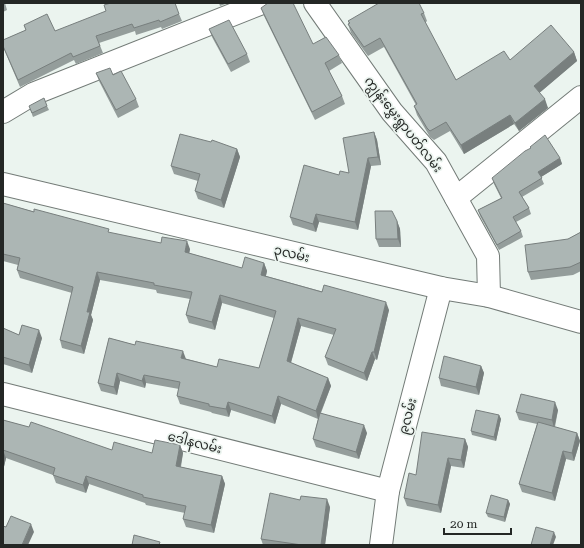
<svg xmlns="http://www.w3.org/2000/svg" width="584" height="548" font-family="'Roboto Serif','Noto Sans Myanmar',serif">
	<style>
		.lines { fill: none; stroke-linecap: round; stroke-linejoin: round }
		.minor-casing { stroke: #737b77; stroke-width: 24 }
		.minor { stroke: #fff; stroke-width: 22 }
		.wall { fill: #949d9b }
		.shaded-wall { fill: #787f7e }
		.building { fill: #acb6b4; stroke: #787f7e }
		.labels { text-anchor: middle; stroke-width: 3.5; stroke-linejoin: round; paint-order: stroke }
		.street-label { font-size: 13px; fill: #242725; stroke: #ebf4ef }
	</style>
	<rect width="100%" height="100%" fill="#ebf4ef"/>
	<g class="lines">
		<g class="minor-casing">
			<g id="minor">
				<polyline points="315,3 392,112 436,162 488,256 489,296"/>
				<polyline points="3,112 33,94 262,3"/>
				<polyline points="3,184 441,288 489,296 581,322"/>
				<polyline points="456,198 581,97"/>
				<polyline points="3,394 388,491"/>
				<polyline points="381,545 388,491 441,288"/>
			</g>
		</g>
		<use href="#minor" class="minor"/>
	</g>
	<g class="wall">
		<polygon points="3,3 5,3 7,10 3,12"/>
		<polygon points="219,3 228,3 220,6"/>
		<polygon points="261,8 313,44 339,55 342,63 329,71 342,96 345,104 315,120 264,16"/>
		<polygon points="424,13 427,21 425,23 456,80 510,60 574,52 577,61 539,93 548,108 519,131 514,124 464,154 450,131 434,140 430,137 417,115 414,106 416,105 384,47 368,56 351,33 348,24 349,24 348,21"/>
		<polygon points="179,14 182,21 162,29 161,27 136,35 135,31 99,43 103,53 76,64 74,60 20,87 3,47 3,40 26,30 24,25 55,31"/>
		<polygon points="209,29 247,54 250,62 231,72 212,37"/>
		<polygon points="96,73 113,75 136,99 139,107 118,118 99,81"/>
		<polygon points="29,106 47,106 49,110 33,117"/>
		<polygon points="374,132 377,140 381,165 371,166 358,230 319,222 316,232 293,225 290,217 339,175 349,173"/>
		<polygon points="211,142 237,149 240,157 224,208 198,199 195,191 198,181 174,174 171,166"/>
		<polygon points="560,158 562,164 541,177 544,184 522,197 529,208 531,214 516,222 521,231 523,237 499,250 480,216 478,210 501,198 494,184 492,178"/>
		<polygon points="3,203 110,233 190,249 189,253 242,268 264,263 267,271 266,276 389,310 377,360 375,359 367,381 328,365 325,357 334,335 301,326 291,363 328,378 331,386 321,413 367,433 359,459 316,447 313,439 318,419 281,404 275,424 231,410 229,417 212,413 211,412 180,404 177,396 179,389 146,383 145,388 120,381 117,395 101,391 98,383 109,338 217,367 259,368 274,318 222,303 215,330 189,323 186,315 190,299 157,293 156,290 100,280 91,315 93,320 84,354 62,348 60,340 72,293 20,278 17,270 18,265 3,261"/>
		<polygon points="397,221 400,229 401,247 379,247 376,239"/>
		<polygon points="581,232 581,271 573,275 531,280 528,272 568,239"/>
		<polygon points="3,328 19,335 42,338 32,373 3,364"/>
		<polygon points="481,366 484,373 479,395 441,386 439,378"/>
		<polygon points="558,410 555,427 577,433 580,441 574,461 566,459 555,501 522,492 519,484 537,424 519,420 516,412"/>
		<polygon points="499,415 501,419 496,441 472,435 471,431"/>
		<polygon points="3,420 112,450 152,453 180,445 183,453 181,467 222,476 225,484 214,533 186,527 183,519 185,513 146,505 145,503 89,484 86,493 56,483 53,475 6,458 3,471"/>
		<polygon points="465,439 468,447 464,468 451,466 441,513 407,506 404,498 416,475"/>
		<polygon points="508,500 510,504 505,522 488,517 486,513"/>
		<polygon points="330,507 325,545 263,545 261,539"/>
	</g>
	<g class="shaded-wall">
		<polygon points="574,52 577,61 537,95 534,86"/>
		<polygon points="545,99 548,108 519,131 515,123"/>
		<polygon points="510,115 514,124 464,154 461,145"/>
		<polygon points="374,132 377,140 381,165 378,157"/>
		<polygon points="237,149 240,157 224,208 221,200"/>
		<polygon points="368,158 371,166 358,230 355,222"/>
		<polygon points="560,158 562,164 541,177 538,172"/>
		<polygon points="316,214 319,222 316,232 313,224"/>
		<polygon points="397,221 400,229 401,247 398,239"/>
		<polygon points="187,241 190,249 188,260 185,252"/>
		<polygon points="264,263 267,271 264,283 261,275"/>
		<polygon points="97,272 100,280 91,315 93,320 84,354 81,346 87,312"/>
		<polygon points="220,295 222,303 215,330 212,322"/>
		<polygon points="386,302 389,310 377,360 374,352"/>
		<polygon points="298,318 301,326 289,369 287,361"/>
		<polygon points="39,330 42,338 32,373 29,365"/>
		<polygon points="183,351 186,359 181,358"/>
		<polygon points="372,352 375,359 367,381 364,373"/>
		<polygon points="481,366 484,373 479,395 476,387"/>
		<polygon points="117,373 120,381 117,395 114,387"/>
		<polygon points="144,375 146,383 145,388 142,381"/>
		<polygon points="328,378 331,386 318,419 316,411"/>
		<polygon points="278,396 281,404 275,424 272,416"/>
		<polygon points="228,402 231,410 229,417 226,409"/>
		<polygon points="555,402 558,410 554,428 552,420"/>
		<polygon points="499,415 501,419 496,441 494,437"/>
		<polygon points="364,425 367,433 359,459 356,452"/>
		<polygon points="577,433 580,441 574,461 572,453"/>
		<polygon points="465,439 468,447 464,468 461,460"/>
		<polygon points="180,445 183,453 179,474 176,466"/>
		<polygon points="3,450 6,458 3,471"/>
		<polygon points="563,451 566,459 555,501 552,493"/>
		<polygon points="448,458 451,466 441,513 438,505"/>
		<polygon points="86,476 89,484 86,493 83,485"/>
		<polygon points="222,476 225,484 214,533 211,525"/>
		<polygon points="327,499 330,507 325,545 321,545"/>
		<polygon points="508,500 510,504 505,522 504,517"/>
		<polygon points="31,524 34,532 28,545 22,545"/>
		<polygon points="554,532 556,537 553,545 550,545"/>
	</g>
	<g class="building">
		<polygon points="111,3 175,3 179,14 160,22 159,20 134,28 132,24 96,36 100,46 73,57 71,53 18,80 3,46 3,40 26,30 24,25 47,14 55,31 106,11 104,5"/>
		<polygon points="268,3 293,3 313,44 326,37 339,55 325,63 342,96 312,112 261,8"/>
		<polygon points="379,3 419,3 424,13 421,14 456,80 504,51 510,60 551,25 574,52 534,86 545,99 515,123 510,115 461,145 446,122 430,131 427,128 414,106 417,104 380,38 364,47 348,24 350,23 348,21"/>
		<polygon points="229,20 247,54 228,64 209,29"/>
		<polygon points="110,68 113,75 121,71 136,99 116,110 96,73"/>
		<polygon points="44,98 47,106 32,113 29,106"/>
		<polygon points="374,132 378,157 368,158 355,222 316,214 313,224 290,217 304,165 339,175 340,171 349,173 343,138"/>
		<polygon points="180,134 211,142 212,140 237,149 221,200 195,191 200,174 171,166"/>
		<polygon points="545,135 560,158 538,172 542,178 519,192 529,208 513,217 521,231 497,245 478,210 502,198 492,178 525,151 531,148 530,147"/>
		<polygon points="3,203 34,212 34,209 109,229 108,232 161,243 162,237 187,241 185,252 242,268 245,257 264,263 261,275 322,292 324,285 386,302 374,352 372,352 364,373 325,357 336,329 298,318 287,361 328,378 316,411 278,396 272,416 228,402 226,409 209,406 209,404 177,396 180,382 144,375 142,381 117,373 114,387 98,383 109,338 135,345 136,341 183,351 181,358 217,367 219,359 259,368 276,311 220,295 212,322 186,315 192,292 154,285 154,283 97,272 87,312 90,312 81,346 60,340 73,287 17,270 20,258 3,254"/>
		<polygon points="375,211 392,211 397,221 398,239 376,239"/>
		<polygon points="581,232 581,262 570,267 528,272 525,245 568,239"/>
		<polygon points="22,325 39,330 29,365 3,357 3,328 19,335"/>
		<polygon points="444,356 481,366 476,387 439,378"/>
		<polygon points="521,394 555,402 552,420 516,412"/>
		<polygon points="476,410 499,415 494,437 471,431"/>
		<polygon points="320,413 364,425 356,452 313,439"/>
		<polygon points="3,420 29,427 31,422 112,450 114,442 152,453 155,440 180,445 176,466 222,476 211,525 183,519 186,506 143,497 143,495 86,476 83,485 53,475 55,468 3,450 3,452"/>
		<polygon points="538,422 577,433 572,453 563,451 552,493 519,484"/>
		<polygon points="422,432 465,439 461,460 448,458 438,505 404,498 409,473 416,475"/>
		<polygon points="270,493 300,500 301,496 327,499 321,545 302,545 261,539"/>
		<polygon points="491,495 508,500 504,517 486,513"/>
		<polygon points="11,516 31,524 22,545 3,545 3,526 6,527"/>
		<polygon points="536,527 554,532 550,545 531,545"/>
		<polygon points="134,535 160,542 159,545 132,545"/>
	</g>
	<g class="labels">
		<g class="street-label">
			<text transform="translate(404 124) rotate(52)" y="5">ကျွန်းမွှေးရွာပတ်လမ်း</text>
			<text transform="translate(292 253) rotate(13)" y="5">၃လမ်း</text>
			<text transform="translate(407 416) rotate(-75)" y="5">၉လမ်း</text>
			<text transform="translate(195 442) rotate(14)" y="5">ဒေါနလမ်း</text>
		</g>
	</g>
	<rect width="584" height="548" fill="none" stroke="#242725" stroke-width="8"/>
	<path d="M444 528v6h67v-6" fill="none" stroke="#242725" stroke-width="2"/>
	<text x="450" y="528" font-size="12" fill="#242725" stroke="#ebf4ef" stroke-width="3" paint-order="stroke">20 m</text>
</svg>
